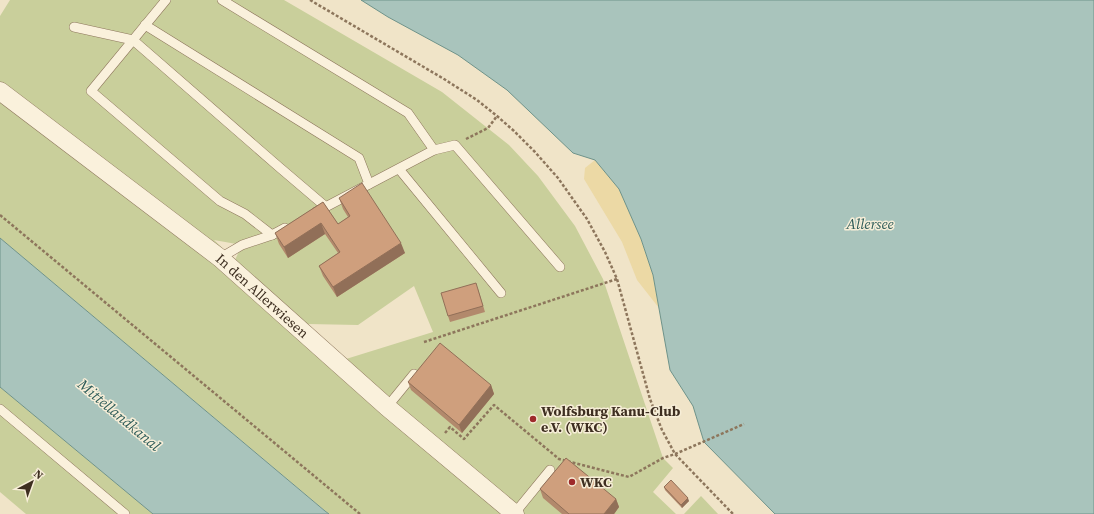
<svg xmlns="http://www.w3.org/2000/svg" width="1094" height="514" font-family="'Source Serif 4',serif">
	<style>
		.green { fill: #c9cf9b; fill-rule: evenodd }
		.sand { fill: #ecd9a5 }
		.water { fill: #a9c4bc; stroke: #6f938a }
		.lines { fill: none; stroke-linecap: round; stroke-linejoin: round }
		.service-casing { stroke: #8d765c; stroke-width: 10 }
		.minor-casing { stroke: #8d765c; stroke-width: 19 }
		.path { stroke: #8d765c; stroke-width: 2.5; stroke-dasharray: 3 2; stroke-linecap: butt }
		.service { stroke: #faf1dc; stroke-width: 9 }
		.minor { stroke: #faf1dc; stroke-width: 18 }
		.wall { fill: #b2896c }
		.shaded-wall { fill: #916f58 }
		.building { fill: #cf9f7d; stroke: #916f58 }
		.poi-dot { fill: #9e2a2b; stroke: #f7eed8; stroke-width: 1.5 }
		.labels { text-anchor: middle; stroke-width: 3; stroke-linejoin: round; paint-order: stroke }
		.street-label { font-size: 14px; fill: #3d2e20; stroke: #f7eed8 }
		.poi-label { font-size: 14px; font-weight: bold; fill: #3d2e20; stroke: #f7eed8; text-anchor: start }
		.water-label { font-size: 15px; font-style: italic; fill: #2f5d5a; stroke: #f7eed8 }
	</style>
	<rect width="100%" height="100%" fill="#f0e4c8"/>
	<g class="green">
		<path d="M 10,0 L 284,0 L 442,92 L 509,145 L 538,176 L 575,226 L 603,279 L 663,458 L 673,468 L 653,492 L 676,514 L 329,514 L 0,238 L 0,16 ZM 214,240 L 242,245 L 235,260 ZM 414,286 L 433,332 L 346,359 L 327,344 L 308,324 L 358,325 Z"/>
		<polygon points="0,387 153,514 26,514 0,492"/>
		<polygon points="701,496 718,514 684,514"/>
	</g>
	<polygon class="sand" points="595,160 619,189 641,239 653,275 659,308 637,280 622,242 584,179 585,168"/>
	<g class="water">
		<polygon points="361,0 1094,0 1094,514 775,514 704,442 693,406 670,370 653,275 641,239 619,189 595,160 573,153 507,90 458,55 388,17"/>
		<polygon points="0,238 325,511 329,514 153,514 0,387"/>
	</g>
	<g class="lines">
		<g class="service-casing">
			<g id="service">
				<polyline points="166,0 91,91 220,201 245,214 272,235"/>
				<polyline points="222,0 408,113 434,150"/>
				<polyline points="145,25 359,158 369,184"/>
				<polyline points="74,27 133,40 279,167 326,207"/>
				<polyline points="399,169 501,293"/>
				<polyline points="316,212 434,150 455,145 560,267"/>
				<polyline points="220,258 242,245 272,235 285,228"/>
				<polyline points="387,407 414,374"/>
				<polyline points="0,409 125,514"/>
				<polyline points="514,514 550,470"/>
			</g>
		</g>
		<g class="minor-casing">
			<g id="minor">
				<path id="s1" d="M 0,91 L 220,258 L 387,407 L 515,514"/>
			</g>
		</g>
		<g class="path">
			<polyline points="310,0 444,79 477,100 497,116 514,131 535,152 558,178 587,219 605,252 617,279 650,399 662,430 675,454 733,514"/>
			<polyline points="466,139 488,128 497,116"/>
			<polyline points="0,215 360,514"/>
			<polyline points="424,342 617,279"/>
			<polyline points="445,433 450,427 464,439 494,405 559,459 629,477 663,458 675,454 744,424"/>
		</g>
		<use href="#service" class="service"/>
		<use href="#minor" class="minor"/>
	</g>
	<g class="wall">
		<polygon points="339,198 405,253 337,297 323,276 319,266 338,253 325,234 288,258 279,244 275,233 323,202 338,224 348,217 343,209"/>
		<polygon points="478,289 485,312 450,322 448,316"/>
		<polygon points="408,382 491,385 494,394 462,433 411,390"/>
		<polygon points="664,487 689,501 682,508 665,490"/>
		<polygon points="540,489 616,499 619,507 614,514 562,514 543,498"/>
	</g>
	<g class="shaded-wall">
		<polygon points="321,223 325,234 288,258 284,247"/>
		<polygon points="401,243 405,253 337,297 333,287"/>
		<polygon points="491,385 494,394 462,433 459,425"/>
		<polygon points="688,498 689,501 682,508 681,505"/>
		<polygon points="616,499 619,507 614,514 604,514"/>
	</g>
	<g class="building">
		<polygon points="362,183 401,243 333,287 319,266 340,252 321,223 284,247 275,233 323,202 338,224 350,216 339,198"/>
		<polygon points="476,283 483,306 448,316 441,293"/>
		<polygon points="440,343 491,385 459,425 408,382"/>
		<polygon points="566,458 616,499 604,514 569,514 540,489"/>
		<polygon points="671,480 688,498 681,505 664,487"/>
	</g>
	<g class="poi-dot">
		<circle cx="533" cy="419" r="4"/>
		<circle cx="572" cy="482" r="4"/>
	</g>
	<g class="labels">
		<g class="street-label">
			<text dy="5" stroke="none"><textPath href="#s1" startOffset="333">In den Allerwiesen</textPath></text>
		</g>
		<g class="poi-label">
			<text x="541" y="416">Wolfsburg Kanu-Club<tspan x="541" dy="16">e.V. (WKC)</tspan></text>
			<text x="580" y="487">WKC</text>
		</g>
		<g class="water-label">
			<text x="870" y="229">Allersee</text>
			<text transform="translate(119 415) rotate(40)" y="5">Mittellandkanal</text>
		</g>
	</g>
	<g transform="translate(32 482) rotate(41)" stroke="#f7eed8" stroke-width="3" paint-order="stroke">
	<path d="M0-3L7 15L0 10L-7 15Z" fill="#3d2e20"/>
	<text y="-6" font-size="11" font-weight="bold" text-anchor="middle" fill="#3d2e20">N</text>
	</g>
</svg>
